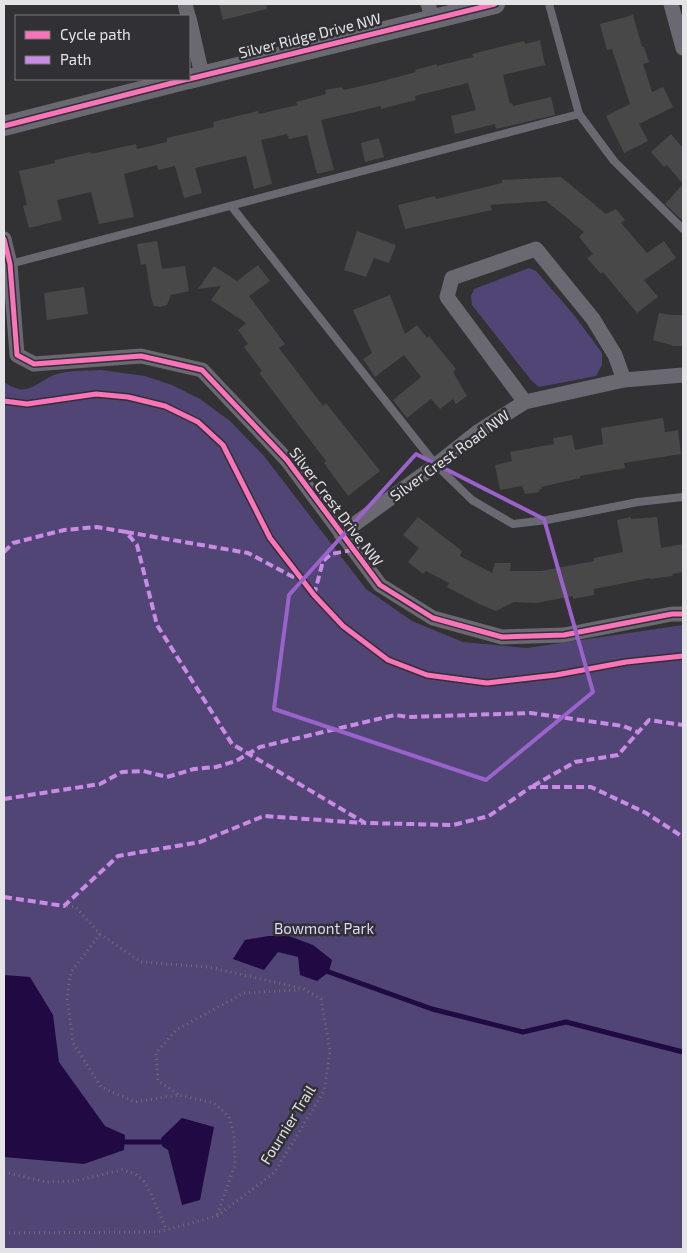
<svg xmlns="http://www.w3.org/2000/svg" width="687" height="1253" font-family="'Exo 2',sans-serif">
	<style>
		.green { fill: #514576 }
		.water { fill: #210a43 }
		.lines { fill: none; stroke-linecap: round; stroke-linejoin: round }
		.stream { stroke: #210a43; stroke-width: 5 }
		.building { fill: #484849 }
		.path { stroke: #706f75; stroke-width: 3; stroke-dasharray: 1 4; stroke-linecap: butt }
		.service { stroke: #6a6871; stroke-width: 8 }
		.minor { stroke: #6a6871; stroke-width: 15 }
		.tertiary { stroke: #6a6871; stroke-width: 20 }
		.quiet { stroke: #ca8be6; stroke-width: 4; stroke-dasharray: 8 4; stroke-linecap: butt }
		.cycleway-casing { stroke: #313035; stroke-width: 8 }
		.cycleway { stroke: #fb73b8; stroke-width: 5 }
		.marked { fill: none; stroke: #9a63cb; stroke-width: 4; stroke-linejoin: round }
		.labels { text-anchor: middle; stroke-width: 5; stroke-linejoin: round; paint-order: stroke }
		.street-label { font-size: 15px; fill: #e4e4e7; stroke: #313035 }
		.park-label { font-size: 15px; fill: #dfd7fe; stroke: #313035 }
	</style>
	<rect width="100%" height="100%" fill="#323134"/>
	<g class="green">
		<polygon points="529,268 536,271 574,315 602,353 602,365 596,376 539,387 531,380 472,305 471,296 474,289"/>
		<path d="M 101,370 L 145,376 L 172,385 L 200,399 L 230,421 L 264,456 L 366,589 L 412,621 L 463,642 L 527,648 L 683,625 L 683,1249 L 4,1249 L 4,382 C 30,401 39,377 61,373 C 74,370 88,371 101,370 Z"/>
	</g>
	<g class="water">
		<polygon points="268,936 289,936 313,945 332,960 329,972 317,981 300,975 298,957 278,952 264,970 233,959 245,940"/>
		<polygon points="4,975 30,977 53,1015 59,1062 105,1126 125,1135 124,1150 84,1164 4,1157"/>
		<polygon points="182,1118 214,1127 200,1200 182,1205 168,1150 162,1146 161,1138"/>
	</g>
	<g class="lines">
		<g class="stream">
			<polyline points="329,972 432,1009 523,1032 566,1022 683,1052"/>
			<polyline points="125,1142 161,1142"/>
		</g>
	</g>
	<g class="building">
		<polygon points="219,4 266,4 267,9 223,20"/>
		<polygon points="633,15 642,47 644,47 649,62 643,64 652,92 663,87 673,107 639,124 648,141 624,153 606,116 630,104 612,49 607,50 600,24"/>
		<polygon points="540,40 545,65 503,75 510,104 512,103 513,106 551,97 555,115 496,129 495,124 455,134 451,116 476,110 468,83 415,96 416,100 381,109 381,106 321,120 334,170 317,174 307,135 289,139 287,134 261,140 272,184 254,189 246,156 195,168 202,193 184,198 175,166 158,170 157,165 124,174 134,217 99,224 91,192 57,200 62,220 29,228 23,206 27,205 19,171 55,163 55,160 90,152 91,154 136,144 137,149 167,142 167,138 214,127 213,122 258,111 259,114 297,105 296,102 326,94 325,90 342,87 343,90 375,83 416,72 415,70 437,64 437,66 473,57 472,54 524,41 525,44"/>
		<polygon points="671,134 683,148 683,184 667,165 664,167 651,152"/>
		<polygon points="379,138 384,157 365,162 361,143"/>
		<polygon points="561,177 606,214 616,209 625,220 621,223 647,253 664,241 676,258 644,280 658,297 637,313 603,272 601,274 587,258 593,254 579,237 584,232 546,201 490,205 492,210 405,229 398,205 435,196 436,199 502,183 502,180"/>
		<polygon points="683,184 683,221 665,204"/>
		<polygon points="357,231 396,245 389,263 374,258 366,277 344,270"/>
		<polygon points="157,241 162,269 185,266 189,291 171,295 167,305 160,307 154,306 151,297 146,264 141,265 137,244"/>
		<polygon points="258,265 270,281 249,296 285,344 279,348 323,406 326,403 380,471 348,496 324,463 326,461 259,373 262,371 244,347 248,344 238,330 246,323 211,300 221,286 198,289 214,266 237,281"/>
		<polygon points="84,287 88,314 47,320 44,293"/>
		<polygon points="390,295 405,334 417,325 427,338 429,336 456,369 453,372 467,396 456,404 453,399 440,409 431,399 407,418 393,400 421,377 404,355 375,377 363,359 372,353 353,310"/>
		<polygon points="659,313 671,315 683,315 683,346 672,346 671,345 653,340"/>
		<polygon points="663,418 665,432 678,430 681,454 624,463 625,468 580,476 580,478 541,487 542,489 539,490 539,492 525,494 522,486 500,490 495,465 512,461 510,452 554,444 553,438 572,435 575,450 603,444 601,428"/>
		<polygon points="418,517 462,551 460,556 492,573 495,563 511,563 510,571 541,571 594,561 594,558 623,552 617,520 631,517 631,519 657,517 661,548 683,544 683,572 672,574 673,576 650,579 650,578 594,589 594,595 573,599 573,596 536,603 514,602 496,611 479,604 447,587 449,583 426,571 423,574 408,562 419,548 403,535"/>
	</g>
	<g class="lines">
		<g class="path">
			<polyline points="100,934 71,972 67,997 73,1043 101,1087 135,1102 178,1095 214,1103 229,1117 234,1135 235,1165 217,1215"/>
			<polyline points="178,1094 158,1081 156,1053 176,1030 244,993 298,990"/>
			<polyline points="4,1172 46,1182 75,1181 122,1170 135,1174 143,1180 151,1194 166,1229"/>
			<polyline points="4,1233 158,1232 217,1216 274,1173 324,1091 330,1051 321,999 304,989 208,967 141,962 100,934 76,907 64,906"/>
		</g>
		<g class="service">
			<polyline points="549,4 579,114 614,161 683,229"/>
			<polyline points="232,207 436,465 472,500 513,524 547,520 638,502 683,497"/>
			<polyline points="10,264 579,114"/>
		</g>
		<g class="minor">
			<polyline points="185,4 188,16"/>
			<polyline points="428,4 433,19"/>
			<polyline points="671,4 683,48"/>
			<polyline points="189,18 202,75"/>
			<polyline points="4,239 10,264 17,355 34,364 141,356 202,370 287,460 380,585 433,618 502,637 564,635 672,614 683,614"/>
			<polyline points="525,402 447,297 452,278 536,249 593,319 615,355 624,380"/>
			<polyline points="341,534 436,465 479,431 525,402 624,380 683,375"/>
		</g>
		<g class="tertiary">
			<polyline points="189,79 495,4"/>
			<polyline points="4,126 188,79"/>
		</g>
		<g class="quiet">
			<polyline points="126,532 248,553 297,579"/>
			<polyline points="4,552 13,543 64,530 97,527 126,532 137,545 157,625 232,744 365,823 453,825 489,816 531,787 591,787 646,813 683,837"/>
			<polyline points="314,595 323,561 331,554 368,547"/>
			<polyline points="533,786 575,762 618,755 649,720 683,725"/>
			<polyline points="4,799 100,784 122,772 143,771 167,777 194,769 216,767 236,761 260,747 395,715 408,717 531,713 623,726 638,732"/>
			<polyline points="4,897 64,906 118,856 200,842 264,816 363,823"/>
		</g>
		<g class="cycleway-casing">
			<g id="cycleway">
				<polyline points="189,79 495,4"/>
				<polyline points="4,126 188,79"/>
				<polyline points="4,239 10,264 17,355 34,364 141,356 202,370 287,460 380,585 433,618 502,637 564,635 672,614 683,614"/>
				<polyline points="4,401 27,404 96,394 128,397 165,406 198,422 223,445 270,538 314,595 343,626 388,660 427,675 487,683 556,675 626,662 683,656"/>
			</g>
		</g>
		<use href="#cycleway" class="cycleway"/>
	</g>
	<path class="marked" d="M 416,454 L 544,519 L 593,692 L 486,780 L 274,709 L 289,595 Z"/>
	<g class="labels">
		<g class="street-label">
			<text transform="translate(310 36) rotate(-14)" y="5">Silver Ridge Drive NW</text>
			<text transform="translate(450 456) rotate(-36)" y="5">Silver Crest Road NW</text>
			<text transform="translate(336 507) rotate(53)" y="5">Silver Crest Drive NW</text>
			<text transform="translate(288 1125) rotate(-58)" y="5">Fournier Trail</text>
		</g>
		<g class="park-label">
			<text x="324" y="934">Bowmont Park</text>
		</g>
	</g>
	<rect width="687" height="1253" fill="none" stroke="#e4e4e7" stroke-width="10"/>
	<rect x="15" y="15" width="175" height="65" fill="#313035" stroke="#79787c"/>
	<rect x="25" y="31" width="25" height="8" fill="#fb73b8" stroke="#79787c"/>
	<text x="60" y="40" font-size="15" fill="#e4e4e7">Cycle path</text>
	<rect x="25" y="56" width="25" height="8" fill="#ca8be6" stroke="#79787c"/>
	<text x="60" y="65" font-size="15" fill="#e4e4e7">Path</text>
</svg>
